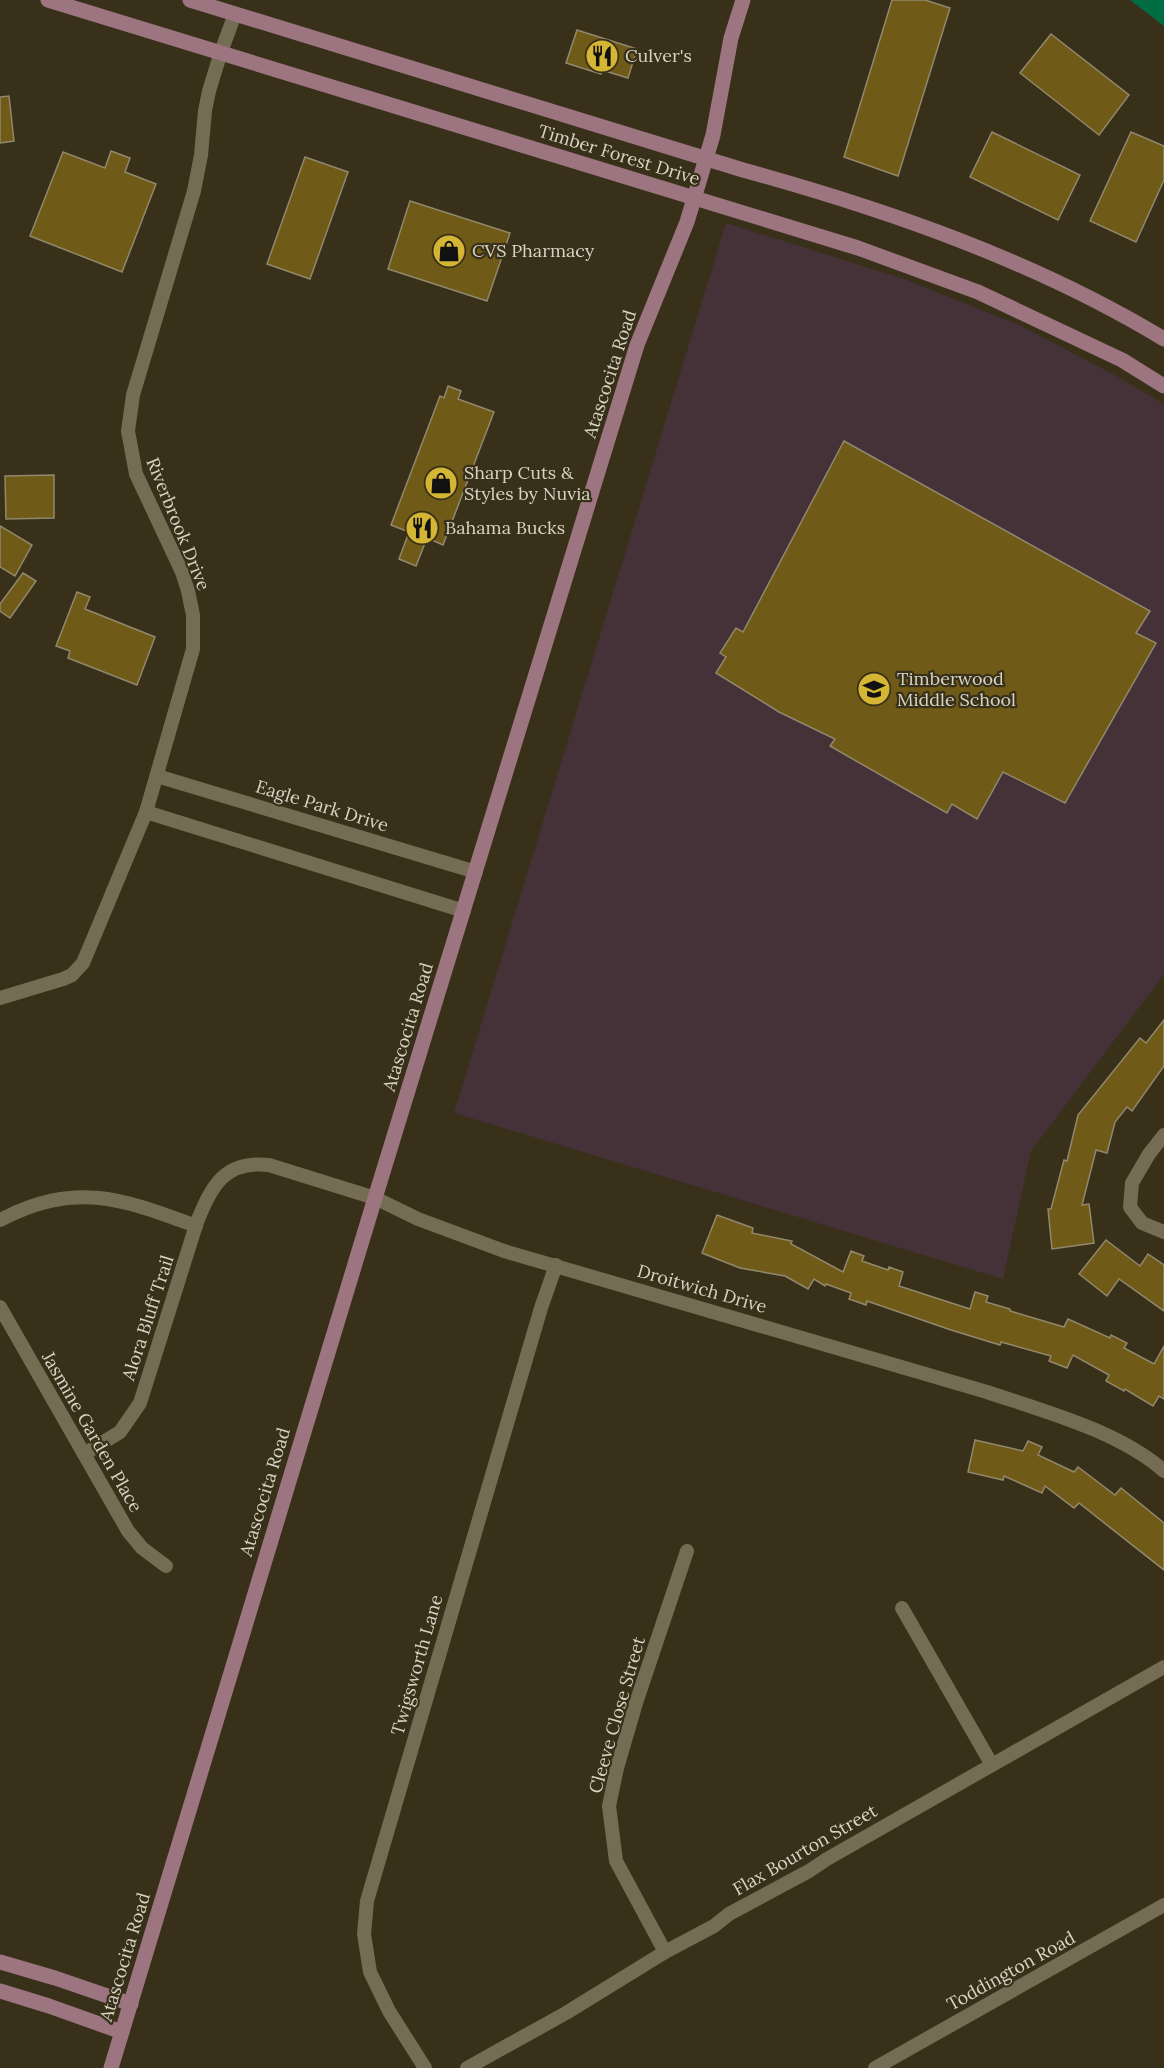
<svg xmlns="http://www.w3.org/2000/svg" width="1164" height="2068" font-family="Lora,serif">
	<style>
		.education { fill: #453239 }
		.forest { fill: #006c42 }
		.building { fill: #6f5a17; stroke: #91886e; stroke-width: 1.5 }
		.lines { fill: none; stroke-linecap: round; stroke-linejoin: round }
		.street { stroke: #756c54; stroke-width: 14 }
		.secondary { stroke: #9c7580; stroke-width: 15 }
		.labels { text-anchor: middle; stroke-width: 4.5; stroke-linejoin: round; paint-order: stroke }
		.poi-label { font-size: 18px; fill: #d7d3c5; stroke: #383019; text-anchor: start }
		.street-label { font-size: 18px; fill: #d7d3c5; stroke: #383019 }
	</style>
	<rect width="100%" height="100%" fill="#383019"/>
	<polygon class="education" points="726,223 904,279 1021,326 1118,377 1164,404 1164,974 1031,1151 1003,1279 454,1113"/>
	<polygon class="forest" points="1130,0 1164,0 1164,26"/>
	<g class="building">
		<polygon points="892,0 925,0 950,8 898,176 844,157"/>
		<polygon points="577,30 637,49 628,78 602,70 601,74 566,63"/>
		<polygon points="1051,34 1129,95 1099,135 1020,73"/>
		<polygon points="9,96 14,141 0,143 0,97"/>
		<polygon points="992,132 1080,175 1058,220 970,177"/>
		<polygon points="1131,132 1164,146 1164,180 1136,242 1090,221"/>
		<polygon points="111,151 130,158 125,172 156,184 122,272 30,236 63,152 105,168"/>
		<polygon points="305,157 348,172 310,279 267,264"/>
		<polygon points="410,201 510,233 487,301 388,269"/>
		<polygon points="448,386 461,391 458,399 494,412 443,545 427,538 416,566 399,559 409,532 391,525 440,396 444,398"/>
		<polygon points="844,441 1150,611 1136,633 1156,643 1065,803 1003,772 977,819 952,804 947,813 830,746 835,739 779,712 716,673 726,657 720,653 736,628 743,632"/>
		<polygon points="54,475 54,518 6,519 5,476"/>
		<polygon points="0,526 32,545 15,576 0,567"/>
		<polygon points="23,573 36,581 10,618 0,611 0,604"/>
		<polygon points="77,592 90,597 85,609 155,637 137,685 68,658 70,651 56,646"/>
		<polygon points="1164,1020 1164,1066 1132,1111 1127,1107 1115,1122 1107,1153 1096,1150 1082,1205 1089,1204 1094,1243 1052,1249 1048,1209 1051,1209 1064,1160 1067,1161 1078,1115 1140,1038 1146,1043"/>
		<polygon points="717,1215 753,1228 752,1233 792,1241 791,1244 843,1272 851,1251 864,1256 862,1261 888,1270 889,1267 903,1272 899,1286 970,1309 975,1292 988,1296 986,1302 1010,1309 1010,1311 1064,1327 1068,1319 1110,1338 1111,1335 1127,1343 1124,1348 1154,1364 1164,1346 1164,1399 1159,1396 1153,1406 1125,1389 1124,1391 1106,1381 1109,1375 1073,1355 1067,1368 1049,1361 1051,1356 1001,1342 1000,1345 951,1330 867,1301 866,1305 849,1299 851,1293 826,1284 825,1286 814,1279 808,1289 785,1276 740,1268 702,1253"/>
		<polygon points="1106,1240 1140,1266 1148,1254 1164,1265 1164,1311 1119,1279 1107,1296 1079,1274"/>
		<polygon points="975,1440 1023,1451 1028,1441 1042,1447 1038,1455 1074,1472 1078,1467 1115,1495 1121,1488 1164,1523 1164,1570 1079,1503 1074,1508 1045,1486 1042,1493 1004,1476 1003,1480 968,1472"/>
	</g>
	<g class="lines">
		<g class="street">
			<polyline points="157,776 476,872"/>
			<polyline points="146,812 464,911"/>
			<polyline points="0,998 63,979 72,975 83,963 146,812 193,649 193,615 188,591 182,572 136,474 128,431 133,395 194,191 201,155 205,111 209,91 221,52 235,14"/>
			<polyline points="1164,1135 1149,1154 1132,1183 1130,1207 1142,1223 1164,1232"/>
			<path d="M 0,1220 C 76,1181 120,1198 196,1226"/>
			<polyline points="0,1307 128,1531 142,1548 166,1566"/>
			<path d="M 84,1454 L 120,1432 L 140,1403 L 197,1222 C 212,1185 225,1160 269,1165 L 375,1198 L 418,1219 L 504,1251 L 987,1392 C 1043,1411 1119,1431 1164,1471"/>
			<polyline points="902,1608 992,1765"/>
			<polyline points="665,1952 616,1861 609,1806 617,1768 636,1703 687,1551"/>
			<polyline points="425,2068 389,2011 370,1972 364,1934 367,1901 541,1308 556,1265"/>
			<polyline points="467,2068 566,2013 665,1952 714,1926 729,1914 809,1871 827,1859 1164,1667"/>
			<polyline points="875,2068 1164,1905"/>
		</g>
		<g class="secondary">
			<polyline points="48,0 858,248 978,292 1122,360 1164,386"/>
			<path d="M 190,0 L 743,170 C 888,210 1035,261 1164,339"/>
			<polyline points="0,1962 55,1978 131,2004"/>
			<polyline points="0,1991 49,2006 122,2032"/>
			<polyline points="111,2068 375,1198 637,345 687,222 713,135 731,38 743,0"/>
		</g>
	</g>
	<defs>
		<g id="restaurant-disc" transform="scale(1.725)"><circle r="9.5" fill="#d5b534" stroke="#383019"/><path d="M-5-6h1v4h1v-4h1v4h1v-4h1v5L-1.5 .5V6h-2V.5L-5-1ZM5-6V6H3V1.5H1.5Q1.5-4 5-6Z" fill="#111"/></g>
		<g id="shop-disc" transform="scale(1.725)"><circle r="9.5" fill="#d5b534" stroke="#383019"/><path d="M-5-2.5h2.3a2.7 3.5 0 0 1 5.4 0H5L5.5 6h-11ZM-1.5-2.5h3a1.5 2.3 0 0 0-3 0Z" fill="#111"/></g>
		<g id="school-disc" transform="scale(1.725)"><circle r="9.5" fill="#d5b534" stroke="#383019"/><path d="M0-5L7-2L0 1L-7-2ZM-4 1L0 2.5L4 1V4Q0 6-4 4Z" fill="#111"/></g>
	</defs>
	<g fill-rule="evenodd">
		<use href="#restaurant-disc" x="602" y="56"/>
		<use href="#shop-disc" x="449" y="251"/>
		<use href="#shop-disc" x="441" y="483"/>
		<use href="#restaurant-disc" x="422" y="528"/>
		<use href="#school-disc" x="874" y="689"/>
	</g>
	<g class="labels">
		<g class="poi-label">
			<text x="625" y="62">Culver's</text>
			<text x="472" y="257">CVS Pharmacy</text>
			<text x="464" y="479">Sharp Cuts &amp;<tspan x="464" dy="21">Styles by Nuvia</tspan></text>
			<text x="445" y="534">Bahama Bucks</text>
			<text x="897" y="685">Timberwood<tspan x="897" dy="21">Middle School</tspan></text>
		</g>
		<g class="street-label">
			<text transform="translate(619 155) rotate(17)" y="6">Timber Forest Drive</text>
			<text transform="translate(610 374) rotate(-72)" y="6">Atascocita Road</text>
			<text transform="translate(178 524) rotate(68)" y="6">Riverbrook Drive</text>
			<text transform="translate(322 806) rotate(17)" y="6">Eagle Park Drive</text>
			<text transform="translate(408 1027) rotate(-73)" y="6">Atascocita Road</text>
			<text transform="translate(702 1289) rotate(16)" y="6">Droitwich Drive</text>
			<text transform="translate(148 1318) rotate(-72)" y="6">Alora Bluff Trail</text>
			<text transform="translate(92 1432) rotate(60)" y="6">Jasmine Garden Place</text>
			<text transform="translate(265 1492) rotate(-73)" y="6">Atascocita Road</text>
			<text transform="translate(417 1665) rotate(-74)" y="6">Twigsworth Lane</text>
			<text transform="translate(617 1715) rotate(-74)" y="6">Cleeve Close Street</text>
			<text transform="translate(805 1850) rotate(-30)" y="6">Flax Bourton Street</text>
			<text transform="translate(125 1957) rotate(-73)" y="6">Atascocita Road</text>
			<text transform="translate(1011 1971) rotate(-29)" y="6">Toddington Road</text>
		</g>
	</g>
</svg>
